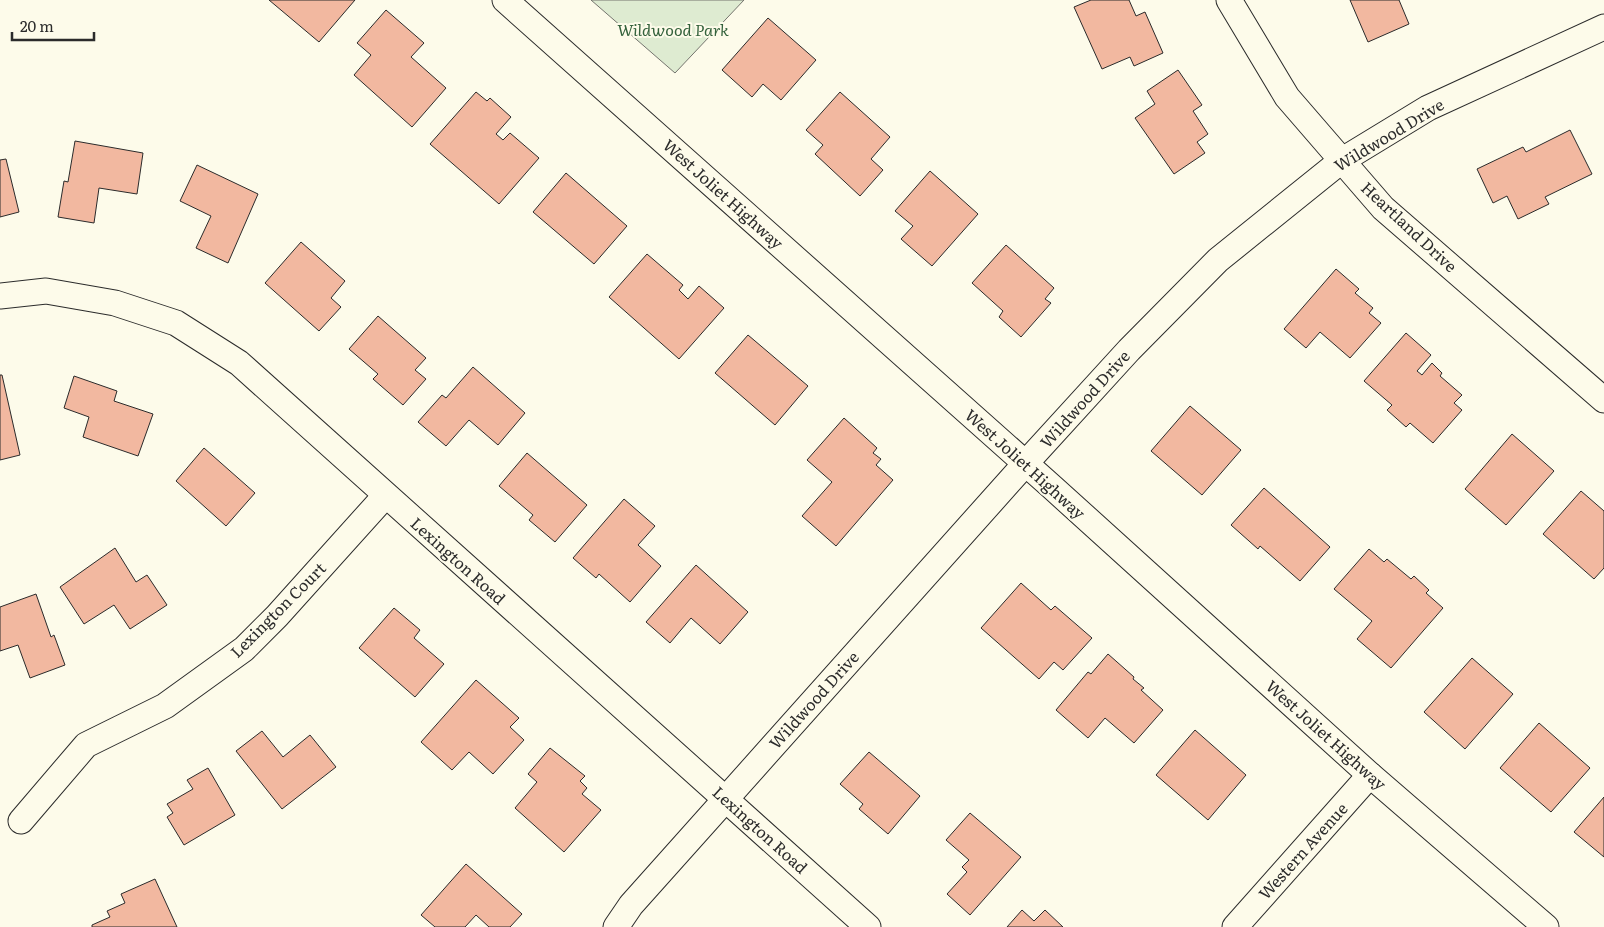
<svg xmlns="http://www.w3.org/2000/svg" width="1604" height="927" font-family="Literata,serif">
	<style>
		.green { fill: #deebd1; stroke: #74746e }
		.building { fill: #f2b8a0; stroke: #2b2b2b }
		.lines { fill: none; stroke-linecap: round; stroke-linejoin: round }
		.minor-casing { stroke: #2b2b2b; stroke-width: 27 }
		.minor { stroke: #fdfbea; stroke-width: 25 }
		.labels { text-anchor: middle; stroke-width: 4; stroke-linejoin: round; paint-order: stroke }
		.park-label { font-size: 16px; font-style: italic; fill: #34623c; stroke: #fdfbea }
		.street-label { font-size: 16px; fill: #2b2b2b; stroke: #fdfbea }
	</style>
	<rect width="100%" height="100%" fill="#fdfbea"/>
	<polygon class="green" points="591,0 744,0 675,73"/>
	<g class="building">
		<polygon points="269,0 355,0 319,42"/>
		<polygon points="1091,0 1129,0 1136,16 1145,12 1163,53 1134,66 1130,57 1102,69 1074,7"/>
		<polygon points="1350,0 1399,0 1409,24 1368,42"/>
		<polygon points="386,10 424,43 411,57 446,88 412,127 354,75 371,55 357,43"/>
		<polygon points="768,18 816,60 781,100 763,84 752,97 722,70"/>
		<polygon points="1178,70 1202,105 1193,111 1208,134 1197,142 1205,153 1174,174 1135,118 1155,104 1147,91"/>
		<polygon points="476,92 487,101 490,98 511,117 496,134 503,140 510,133 539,158 499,204 430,144"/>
		<polygon points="840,92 890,137 871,159 883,170 860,196 815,154 823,145 806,130"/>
		<polygon points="1570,130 1592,174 1545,197 1549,204 1518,219 1507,196 1493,203 1477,169 1523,147 1526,152"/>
		<polygon points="75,141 143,153 137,194 99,188 94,223 58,217 64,181 68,182"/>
		<polygon points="6,159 19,212 0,217 0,160"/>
		<polygon points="197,165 258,194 228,263 196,248 211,216 180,201"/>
		<polygon points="930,171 978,214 932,266 901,239 913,226 895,211"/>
		<polygon points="566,173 627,226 594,264 533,212"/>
		<polygon points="301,242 345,281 331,298 341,307 319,331 265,283"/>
		<polygon points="1006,245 1054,288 1045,299 1051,303 1021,337 999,317 1003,311 972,283"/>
		<polygon points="647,254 683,285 679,290 688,299 699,286 724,308 679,359 609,297"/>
		<polygon points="1336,269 1359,289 1355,293 1373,308 1369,313 1381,323 1350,358 1320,332 1306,348 1284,329"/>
		<polygon points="378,316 426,358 415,370 426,379 403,405 373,379 378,374 349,349"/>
		<polygon points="1406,333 1431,355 1417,371 1422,375 1432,363 1442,373 1440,376 1462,395 1454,403 1462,410 1433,443 1410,423 1406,427 1387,410 1392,405 1364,381"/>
		<polygon points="748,335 808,386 775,425 715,373"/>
		<polygon points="473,367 525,413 498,445 469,420 446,446 418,422 442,395 446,398"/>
		<polygon points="0,375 2,375 20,455 0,460"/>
		<polygon points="74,376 117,391 114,401 153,414 138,456 83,437 89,417 64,408"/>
		<polygon points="1190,406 1241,450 1202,495 1151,451"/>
		<polygon points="844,418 877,448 873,453 881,459 876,465 893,480 836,546 802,516 832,482 807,460"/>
		<polygon points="1512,434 1554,471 1506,525 1465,489"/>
		<polygon points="204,448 255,493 226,526 176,481"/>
		<polygon points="527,453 587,505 555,542 529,520 533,515 499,486"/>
		<polygon points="1264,488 1330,547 1300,581 1260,546 1258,549 1231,525"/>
		<polygon points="1581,491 1604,511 1604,568 1594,579 1543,534"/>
		<polygon points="624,499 655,526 638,545 661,566 630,602 599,574 596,578 573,558"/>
		<polygon points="115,548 136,582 147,575 167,605 130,629 114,605 84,624 60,587"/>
		<polygon points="1369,549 1384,562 1387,559 1411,579 1414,576 1429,590 1426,593 1443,608 1391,668 1357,639 1372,621 1334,589"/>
		<polygon points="696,565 748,612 720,644 691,618 670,643 646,622"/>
		<polygon points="1021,583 1051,610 1055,606 1092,638 1063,670 1054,662 1039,679 981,628"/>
		<polygon points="36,594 51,637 54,635 65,665 30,678 18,645 0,651 0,607"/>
		<polygon points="394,608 420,630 414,638 444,664 415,697 359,648"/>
		<polygon points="1108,654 1134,677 1133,679 1144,688 1141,690 1163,710 1134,743 1105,718 1088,738 1056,710 1088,672 1091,674"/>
		<polygon points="1472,658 1513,694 1465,749 1424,712"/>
		<polygon points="476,680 519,718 510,727 524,740 493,774 469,752 452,770 421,742"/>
		<polygon points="1539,723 1590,768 1551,812 1500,768"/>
		<polygon points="1195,730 1246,775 1208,820 1156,775"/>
		<polygon points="262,731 283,757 310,735 336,767 282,809 236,751"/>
		<polygon points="550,748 585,776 580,781 587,788 582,794 601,810 564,852 515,808 537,782 528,774"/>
		<polygon points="869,752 920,796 888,834 859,809 863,804 840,784"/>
		<polygon points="208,768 235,815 184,845 167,817 173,813 167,804 193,789 187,780"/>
		<polygon points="1604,797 1604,857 1574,832"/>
		<polygon points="970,813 1021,857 970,915 947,894 967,872 962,867 969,860 946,840"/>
		<polygon points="466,864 522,914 510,927 489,927 476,915 465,927 435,927 421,915"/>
		<polygon points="155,879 177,927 92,927 92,925 110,917 107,911 125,903 121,894"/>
		<polygon points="1022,910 1034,921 1045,910 1063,927 1007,927"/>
	</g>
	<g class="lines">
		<g class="minor-casing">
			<g id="minor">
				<polyline points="505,0 1052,487 1370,775 1546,927"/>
				<polyline points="1229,0 1287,97 1383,208 1604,400"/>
				<polyline points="0,296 46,291 115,303 176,323 239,363 868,927"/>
				<polyline points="21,821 86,745 165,706 244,649 277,616 385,496"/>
				<polyline points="616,927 631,905 1025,464 1129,350 1218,260 1341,161 1428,108 1604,27"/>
				<polyline points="1235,927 1370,775"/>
			</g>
		</g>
		<use href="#minor" class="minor"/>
	</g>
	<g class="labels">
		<g class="park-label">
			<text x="673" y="36">Wildwood Park</text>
		</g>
		<g class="street-label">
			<text transform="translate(1389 135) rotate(-31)" y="6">Wildwood Drive</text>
			<text transform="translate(723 194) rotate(42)" y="6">West Joliet Highway</text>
			<text transform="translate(1409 227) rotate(43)" y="6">Heartland Drive</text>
			<text transform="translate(1085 399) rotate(-48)" y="6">Wildwood Drive</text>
			<text transform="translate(1025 464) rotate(42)" y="6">West Joliet Highway</text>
			<text transform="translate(458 561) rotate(42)" y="6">Lexington Road</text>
			<text transform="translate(278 610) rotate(-45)" y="6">Lexington Court</text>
			<text transform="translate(814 700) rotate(-48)" y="6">Wildwood Drive</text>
			<text transform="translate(1326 735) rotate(42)" y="6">West Joliet Highway</text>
			<text transform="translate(760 830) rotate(42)" y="6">Lexington Road</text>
			<text transform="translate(1303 851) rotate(-48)" y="6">Western Avenue</text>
		</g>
	</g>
	<path d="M12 32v8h82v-8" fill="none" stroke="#2b2b2b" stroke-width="2.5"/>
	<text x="20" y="32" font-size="15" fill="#2b2b2b" stroke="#fdfbea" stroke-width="4" paint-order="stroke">20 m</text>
</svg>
